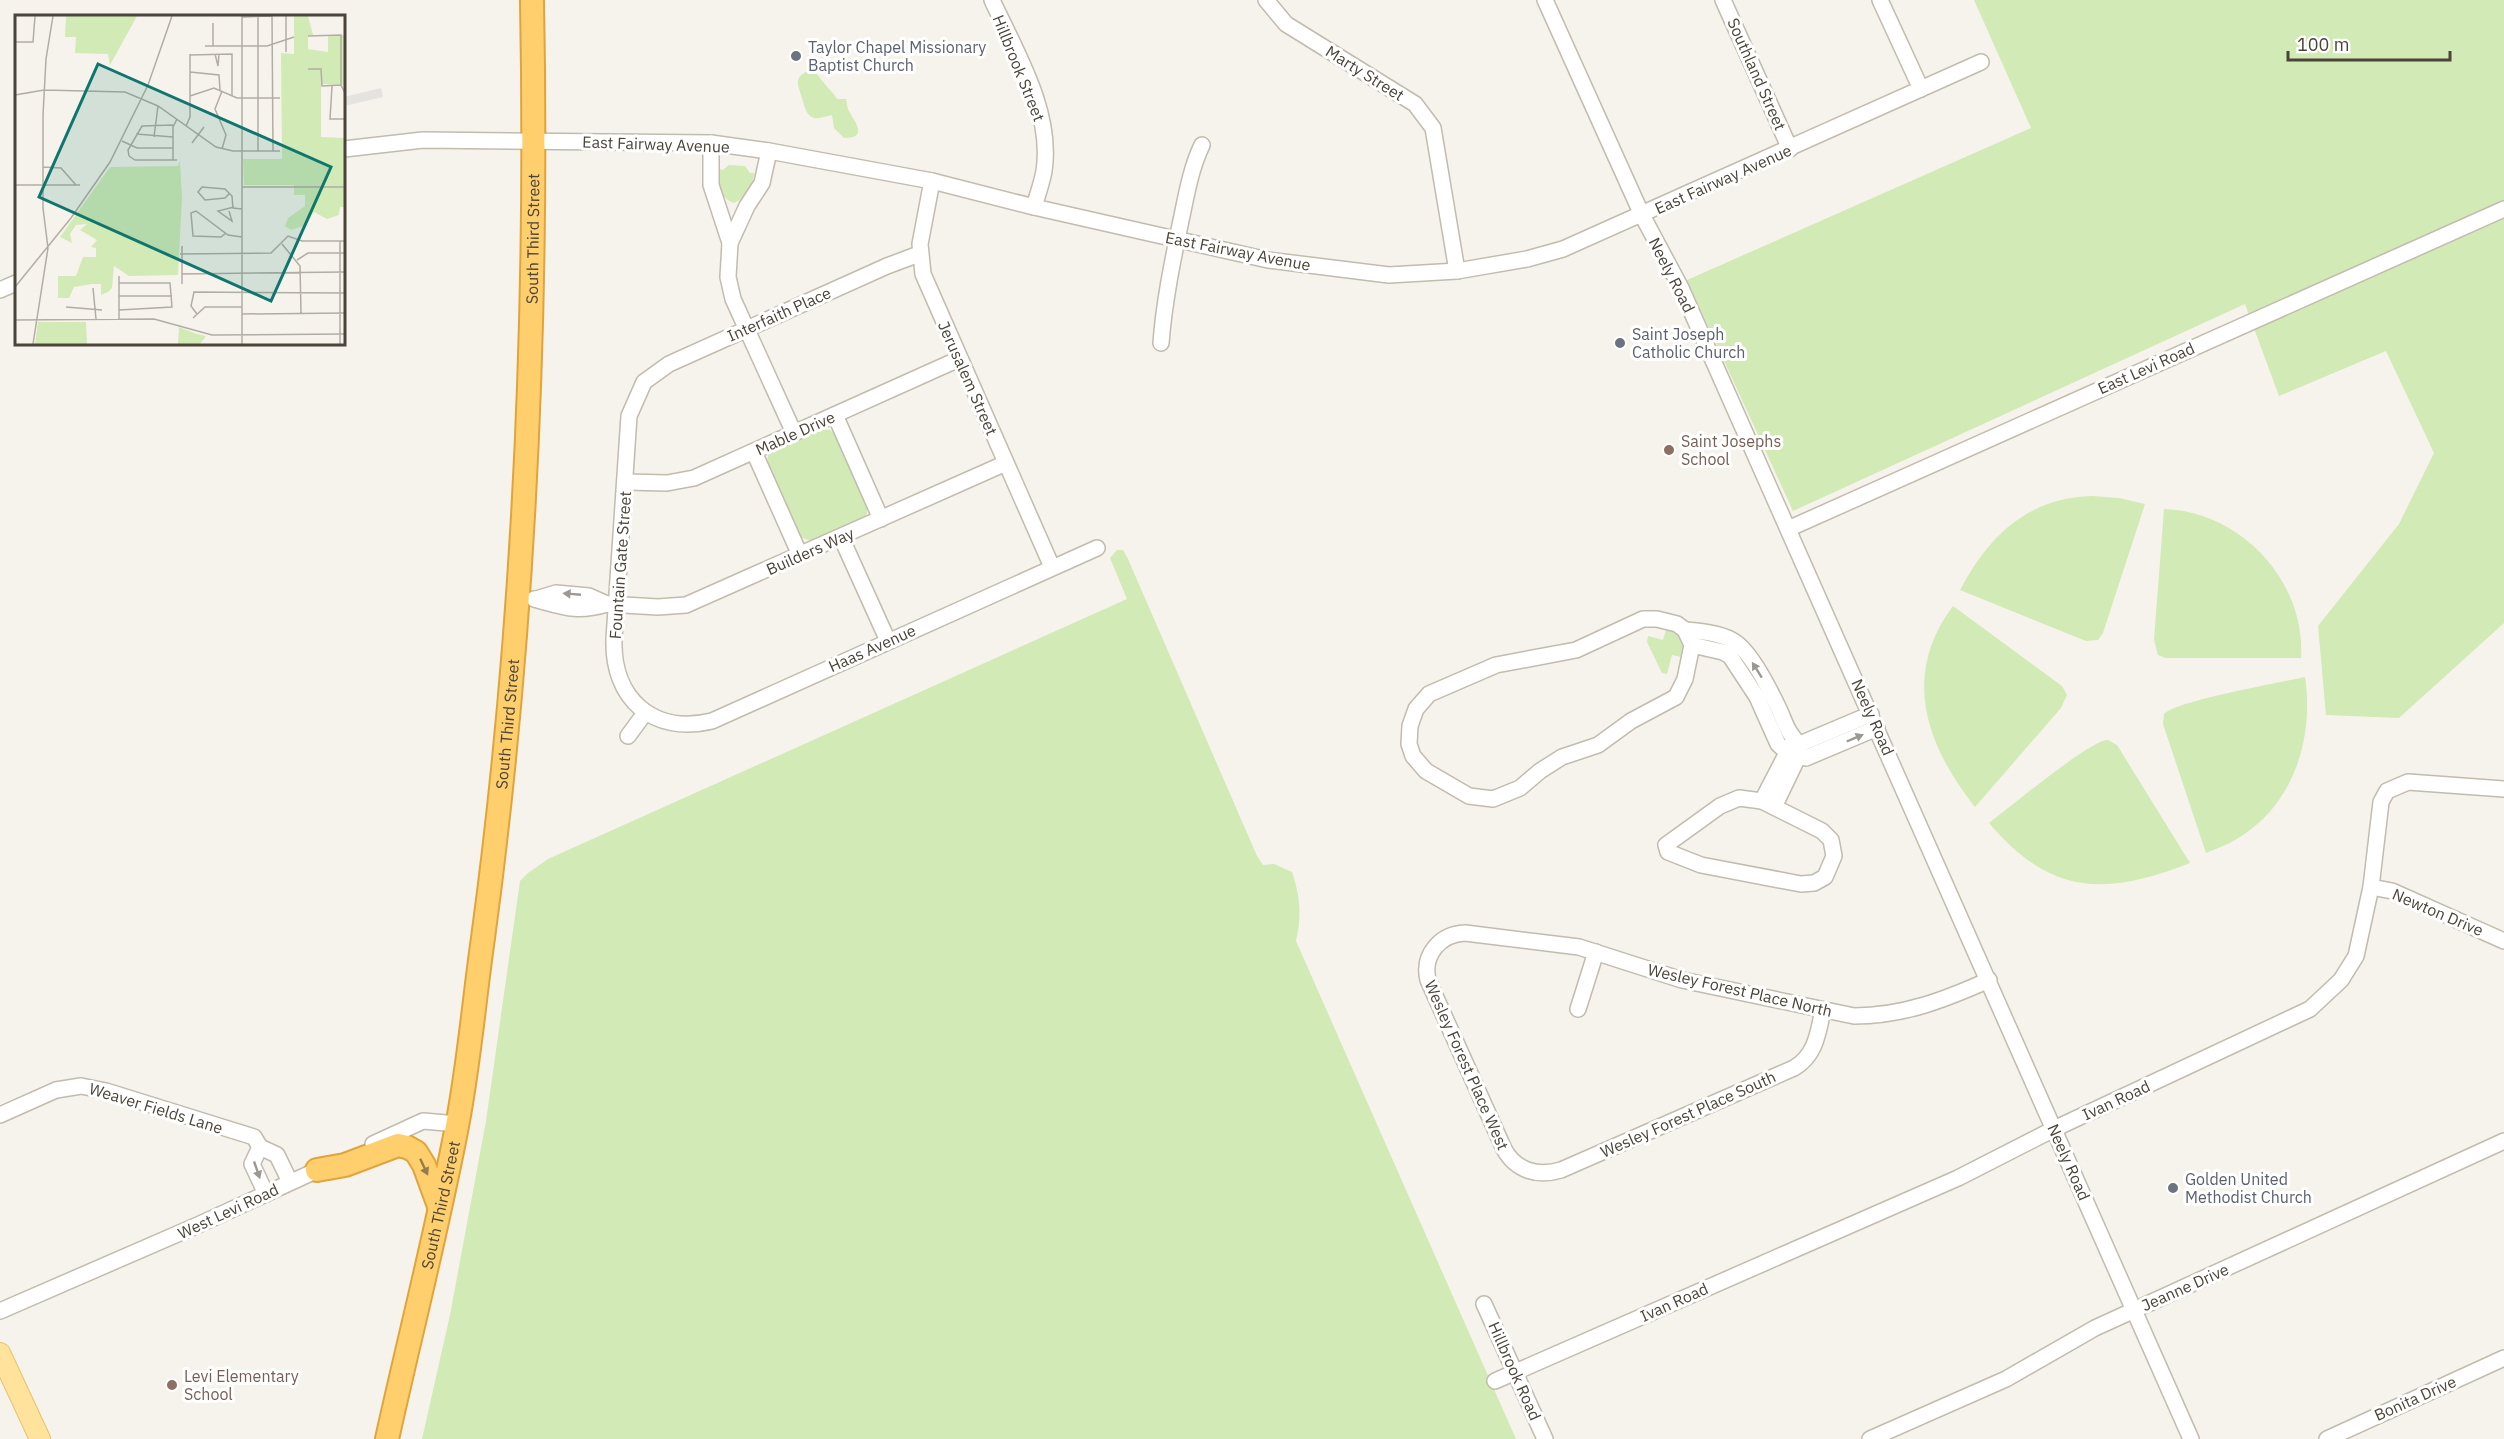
<svg xmlns="http://www.w3.org/2000/svg" width="2504" height="1439" font-family="'IBM Plex Sans',sans-serif">
	<style>
		.green { fill: #d2eab5 }
		.parking { fill: #e5e3e0 }
		.lines { fill: none; stroke-linecap: round; stroke-linejoin: round }
		.minor-casing { stroke: #c2bbae; stroke-width: 18 }
		.major-casing { stroke: #e6c16a; stroke-width: 22 }
		.highway-casing { stroke: #e0a43c; stroke-width: 26 }
		.minor { stroke: #fff; stroke-width: 15 }
		.major { stroke: #ffe39c; stroke-width: 20 }
		.highway { stroke: #ffcf6e; stroke-width: 22 }
		.oneway { fill: #9c9892 }
		.oneway2 { fill: #937c4e }
		.worship-dot { fill: #6b7280; stroke: #fff; stroke-width: 2 }
		.education-dot { fill: #8d6e63; stroke: #fff; stroke-width: 2 }
		.labels { text-anchor: middle; stroke-width: 6; stroke-linejoin: round; paint-order: stroke }
		.worship-label { font-size: 16px; fill: #5b616d; stroke: #fff; text-anchor: start }
		.street-label { font-size: 16px; fill: #4b4439; stroke: #fff }
		.education-label { font-size: 16px; fill: #785e54; stroke: #fff; text-anchor: start }
		.inset-road { fill: none; stroke: #b2ada4; stroke-width: 1.5 }
		.view { fill: #0f766e; fill-opacity: 0.15; stroke: #0f766e; stroke-width: 3 }
		.inset-edge { fill: none; stroke: #4b4439; stroke-width: 3 }
	</style>
	<rect width="100%" height="100%" fill="#f6f3ec"/>
	<g class="green">
		<polygon points="1974,0 2504,0 2504,623 2399,718 2326,715 2318,626 2399,524 2434,453 2386,351 2279,396 2245,304 1793,511 1687,280 2031,128"/>
		<path d="M 808,71 C 819,73 818,76 824,83 C 830,91 831,89 837,99 L 846,99 C 847,103 847,106 848,109 C 852,119 871,138 844,138 L 834,128 L 832,115 C 811,121 808,120 802,98 C 799,86 792,78 808,71 Z"/>
		<path d="M 729,165 L 745,166 L 750,173 L 754,173 C 753,186 746,198 734,203 C 720,199 717,182 719,169 L 723,170 Z"/>
		<polygon points="820,429 830,430 836,435 867,506 867,514 862,519 811,541 800,537 767,465 768,455 773,450"/>
		<path d="M 2092,496 L 2119,498 L 2145,504 L 2103,633 L 2098,640 L 2086,641 L 1960,590 C 1989,535 2028,498 2092,496 Z"/>
		<path d="M 2164,509 C 2240,511 2306,581 2301,658 L 2166,658 L 2158,655 L 2154,640 Z"/>
		<path d="M 1117,550 L 1123,550 L 1128,559 L 1257,856 L 1263,865 L 1274,864 L 1292,872 C 1300,896 1302,916 1296,941 L 1516,1439 L 422,1439 L 450,1315 L 486,1121 L 520,881 L 528,873 L 548,859 L 1127,599 L 1110,558 Z"/>
		<path d="M 1953,606 L 2062,686 L 2067,695 L 2061,708 L 1975,807 C 1926,745 1901,675 1953,606 Z"/>
		<polygon points="1670,629 1682,639 1684,653 1681,657 1672,655 1667,674 1662,673 1647,642 1648,636 1663,640 1666,630"/>
		<path d="M 2305,677 C 2314,736 2295,801 2243,835 C 2232,843 2218,848 2206,853 L 2163,724 L 2164,714 C 2175,701 2282,682 2305,677 Z"/>
		<path d="M 2108,740 L 2117,745 L 2190,863 C 2106,896 2051,896 1989,823 C 2008,809 2091,739 2108,740 Z"/>
	</g>
	<polygon class="parking" points="381,88 383,97 344,106 344,97"/>
	<g class="lines">
		<g class="minor-casing">
			<g id="minor">
				<path d="M 992,0 C 1016,52 1053,112 1044,171 C 1042,183 1037,196 1034,207"/>
				<polyline points="1266,0 1286,24 1415,104 1433,128 1457,271"/>
				<polyline points="1545,0 1642,215 1681,288 2191,1439"/>
				<polyline points="1723,0 1790,149"/>
				<polyline points="1880,0 1921,89"/>
				<polyline points="711,143 711,185 730,243"/>
				<polyline points="344,149 423,140 711,143 769,151 932,181 1034,207 1268,260 1389,275 1457,271 1527,259 1563,249 1981,62"/>
				<polyline points="769,151 762,183 747,206 730,243 728,277 733,299 794,433"/>
				<polyline points="932,181 920,244 923,274 1052,567"/>
				<path d="M 919,254 L 887,266 L 669,364 L 644,382 L 629,416 L 614,639 C 612,699 653,735 712,721 L 1097,548"/>
				<polyline points="0,290 16,283"/>
				<path d="M 1161,343 C 1164,303 1172,264 1180,225 C 1186,198 1190,170 1202,145"/>
				<polyline points="835,415 881,519"/>
				<polyline points="754,452 800,555"/>
				<polyline points="626,482 667,483 694,478 959,359"/>
				<polyline points="1788,529 2504,209"/>
				<polyline points="841,537 888,641"/>
				<path d="M 534,599 C 564,607 576,613 607,604"/>
				<polyline points="536,599 556,593 589,596 607,604 658,607 686,605 1006,463"/>
				<polygon points="1643,619 1657,619 1677,624 1685,630 1692,645 1685,679 1676,697 1631,721 1598,745 1562,757 1540,771 1520,788 1493,799 1469,796 1426,771 1413,756 1409,744 1410,726 1416,709 1429,694 1496,665 1576,650"/>
				<path d="M 1685,630 C 1701,631 1722,633 1735,642 C 1752,653 1770,690 1779,709 C 1785,722 1788,735 1800,744 L 1871,714"/>
				<polyline points="1692,645 1723,652 1730,656 1757,697 1778,744 1790,755 1806,758 1877,728"/>
				<polyline points="628,736 645,713"/>
				<polygon points="1739,798 1762,801 1822,831 1831,840 1834,856 1825,877 1814,883 1801,884 1701,865 1668,852 1666,845 1720,806"/>
				<polyline points="1762,801 1791,745"/>
				<polyline points="1774,807 1798,757 1799,750"/>
				<polyline points="2371,887 2392,891 2504,941"/>
				<polyline points="1578,1009 1596,952"/>
				<path d="M 1823,1010 C 1818,1033 1816,1055 1794,1068 L 1561,1170 C 1538,1177 1516,1171 1504,1149 L 1428,980 C 1422,955 1440,934 1465,933 L 1579,947 L 1682,980 L 1854,1016 C 1903,1016 1944,1000 1989,980"/>
				<polyline points="0,1115 56,1090 81,1086 106,1091 254,1137 260,1147"/>
				<polyline points="373,1144 423,1121 458,1124"/>
				<polyline points="260,1147 252,1164 266,1194"/>
				<polyline points="260,1147 277,1155 290,1182"/>
				<polyline points="1484,1304 1545,1439"/>
				<polyline points="0,1311 198,1225 324,1167"/>
				<polyline points="1495,1381 1958,1178 2054,1129 2310,1009 2341,980 2356,956 2371,887 2381,802 2387,791 2408,782 2504,789"/>
				<polyline points="1870,1439 2006,1379 2095,1328 2504,1141"/>
				<polyline points="2327,1439 2504,1358"/>
			</g>
		</g>
		<g class="major-casing">
			<polyline id="major" points="0,1353 40,1439"/>
		</g>
		<g class="highway-casing">
			<g id="highway">
				<polyline points="317,1170 345,1165 398,1145 407,1147 416,1152 424,1165 439,1206"/>
				<path id="s1" d="M 387,1439 C 410,1335 437,1231 457,1126 C 469,1064 474,1001 483,938 C 525,628 538,313 532,0"/>
			</g>
		</g>
		<use href="#minor" class="minor"/>
		<use href="#major" class="major"/>
		<use href="#highway" class="highway"/>
	</g>
	<defs><path id="oneway-solid" d="M-6-.8H1V-3.2L6.5 0L1 3.2V.8H-6Z" transform="scale(1.5)"/></defs>
	<g class="oneway">
		<use href="#oneway-solid" transform="translate(572 594) rotate(-175)"/>
		<use href="#oneway-solid" transform="translate(1757 670) rotate(-122)"/>
		<use href="#oneway-solid" transform="translate(1855 738) rotate(-23)"/>
		<use href="#oneway-solid" transform="translate(257 1170) rotate(71)"/>
	</g>
	<use class="oneway2" href="#oneway-solid" transform="translate(424 1167) rotate(65)"/>
	<g class="worship-dot">
		<circle cx="796" cy="56" r="6"/>
		<circle cx="1620" cy="343" r="6"/>
		<circle cx="2173" cy="1188" r="6"/>
	</g>
	<g class="education-dot">
		<circle cx="1669" cy="450" r="6"/>
		<circle cx="172" cy="1385" r="6"/>
	</g>
	<g class="labels">
		<g class="worship-label">
			<text x="808" y="53">Taylor Chapel Missionary<tspan x="808" dy="18">Baptist Church</tspan></text>
			<text x="1632" y="340">Saint Joseph<tspan x="1632" dy="18">Catholic Church</tspan></text>
			<text x="2185" y="1185">Golden United<tspan x="2185" dy="18">Methodist Church</tspan></text>
		</g>
		<g class="street-label">
			<text transform="translate(1019 68) rotate(68)" y="6">Hillbrook Street</text>
			<text transform="translate(1365 73) rotate(32)" y="6">Marty Street</text>
			<text transform="translate(1757 74) rotate(66)" y="6">Southland Street</text>
			<text transform="translate(656 144) rotate(2)" y="6">East Fairway Avenue</text>
			<text transform="translate(1723 179) rotate(-24)" y="6">East Fairway Avenue</text>
			<text dy="6" stroke="none"><textPath href="#s1" startOffset="1212">South Third Street</textPath></text>
			<text transform="translate(1238 251) rotate(11)" y="6">East Fairway Avenue</text>
			<text transform="translate(1672 275) rotate(63)" y="6">Neely Road</text>
			<text transform="translate(779 314) rotate(-24)" y="6">Interfaith Place</text>
			<text transform="translate(2146 368) rotate(-24)" y="6">East Levi Road</text>
			<text transform="translate(968 378) rotate(66)" y="6">Jerusalem Street</text>
			<text transform="translate(795 433) rotate(-24)" y="6">Mable Drive</text>
			<text transform="translate(810 551) rotate(-24)" y="6">Builders Way</text>
			<text transform="translate(620 565) rotate(-86)" y="6">Fountain Gate Street</text>
			<text transform="translate(872 648) rotate(-24)" y="6">Haas Avenue</text>
			<text transform="translate(1873 717) rotate(66)" y="6">Neely Road</text>
			<text dy="6" stroke="none"><textPath href="#s1" startOffset="726">South Third Street</textPath></text>
			<text transform="translate(2438 912) rotate(23)" y="6">Newton Drive</text>
			<text transform="translate(1740 990) rotate(13)" y="6">Wesley Forest Place North</text>
			<text transform="translate(1467 1065) rotate(66)" y="6">Wesley Forest Place West</text>
			<text transform="translate(2116 1100) rotate(-25)" y="6">Ivan Road</text>
			<text transform="translate(156 1108) rotate(17)" y="6">Weaver Fields Lane</text>
			<text transform="translate(1688 1114) rotate(-24)" y="6">Wesley Forest Place South</text>
			<text transform="translate(2069 1162) rotate(66)" y="6">Neely Road</text>
			<text dy="6" stroke="none"><textPath href="#s1" startOffset="240">South Third Street</textPath></text>
			<text transform="translate(228 1211) rotate(-25)" y="6">West Levi Road</text>
			<text transform="translate(2185 1287) rotate(-24)" y="6">Jeanne Drive</text>
			<text transform="translate(1674 1302) rotate(-24)" y="6">Ivan Road</text>
			<text transform="translate(1515 1371) rotate(66)" y="6">Hillbrook Road</text>
			<text transform="translate(2415 1398) rotate(-24)" y="6">Bonita Drive</text>
		</g>
		<g class="education-label">
			<text x="1681" y="447">Saint Josephs<tspan x="1681" dy="18">School</tspan></text>
			<text x="184" y="1382">Levi Elementary<tspan x="184" dy="18">School</tspan></text>
		</g>
	</g>
	<g transform="translate(15 15)">
		<rect width="330" height="330" fill="#f6f3ec"/>
		<path d="M 51,1 L 122,1 L 95,50 L 93,39 L 60,38 L 61,22 L 50,22 ZM 279,1 L 293,1 L 298,20 L 293,20 L 293,34 L 313,37 L 313,20 L 330,20 L 330,74 L 328,70 L 306,69 L 306,122 L 330,123 L 330,192 L 325,192 L 324,200 L 312,204 L 299,197 L 291,210 L 276,215 L 270,211 L 273,203 L 290,191 L 290,180 L 279,180 L 279,170 L 229,170 L 228,144 L 267,144 L 266,38 L 279,39 ZM 165,146 L 167,183 L 163,260 L 114,261 L 99,251 L 97,273 L 93,277 L 86,280 L 86,269 L 77,269 L 59,272 L 54,283 L 43,283 L 43,261 L 61,261 L 68,242 L 81,242 L 81,233 L 76,232 L 82,225 L 65,215 L 72,209 L 61,210 L 55,219 L 57,228 L 45,222 L 95,152 L 163,151 ZM 23,307 L 71,307 L 72,329 L 20,329 ZM 164,312 L 182,319 L 191,321 L 185,329 L 163,329 Z" fill="#d2eab5"/>
		<path class="inset-road" d="M 227,1 L 227,329M 243,1 L 243,136M 257,1 L 258,136M 271,1 L 271,37M 227,2 L 257,1M 198,8 L 198,31M 293,21 L 326,20 L 326,70 L 330,78M 0,27 L 18,27 L 20,1M 190,31 L 252,31 L 279,22M 200,39 L 203,51 L 204,39M 175,40 L 217,39 L 217,81M 293,54 L 306,54 L 307,71 L 326,70M 175,57 L 204,60 L 205,75M 317,71 L 315,104 L 330,104M 207,76 L 200,94 L 211,120 L 207,134M 0,80 L 29,75 L 110,77 L 143,91 L 201,132 L 218,136 L 265,136M 175,81 L 199,73 L 222,83 L 265,83M 171,111 L 175,102 L 175,39M 121,119 L 158,122M 139,122 L 143,91M 107,126 L 122,133 L 158,133M 177,128 L 189,112M 114,141 L 113,135 L 127,111 L 158,110M 114,141 L 120,145 L 162,145M 158,145 L 158,112 L 162,104M 28,152 L 46,153 L 61,170M 0,170 L 65,170M 227,172 L 330,172M 214,179 L 210,183 L 190,185 L 183,177 L 187,172 L 210,174 L 217,181 L 218,193 L 227,194M 214,196 L 217,206 L 203,196 L 219,192M 211,218 L 206,222 L 178,221 L 176,198 L 181,196 L 213,220 L 227,222M 325,226 L 325,329M 267,229 L 285,251 L 286,298M 167,231 L 167,269M 165,239 L 256,238 L 273,221 L 287,226 L 330,226M 282,245 L 293,238 L 330,238M 167,259 L 330,257M 0,272 L 56,203 L 95,147 L 133,70 L 157,1M 78,273 L 81,304M 104,281 L 157,281M 51,292 L 87,295M 104,295 L 157,292 L 155,268 L 104,268M 182,299 L 176,291 L 179,277 L 330,278M 227,299 L 330,298M 178,303 L 190,292 L 227,292M 104,304 L 104,261M 0,305 L 139,304 L 197,320 L 330,319M 18,329 L 33,233 L 28,193 L 28,100 L 31,44 L 38,1"/>
		<path class="view" d="M 83,49 L 316,152 L 256,286 L 24,182 Z"/>
		<rect width="330" height="330" class="inset-edge"/>
	</g>
	<path d="M2288 51v9h162v-9" fill="none" stroke="#4b4439" stroke-width="3"/>
	<text x="2297" y="51" font-size="18" fill="#4b4439" stroke="#ffffff" stroke-width="4.5" paint-order="stroke">100 m</text>
</svg>
